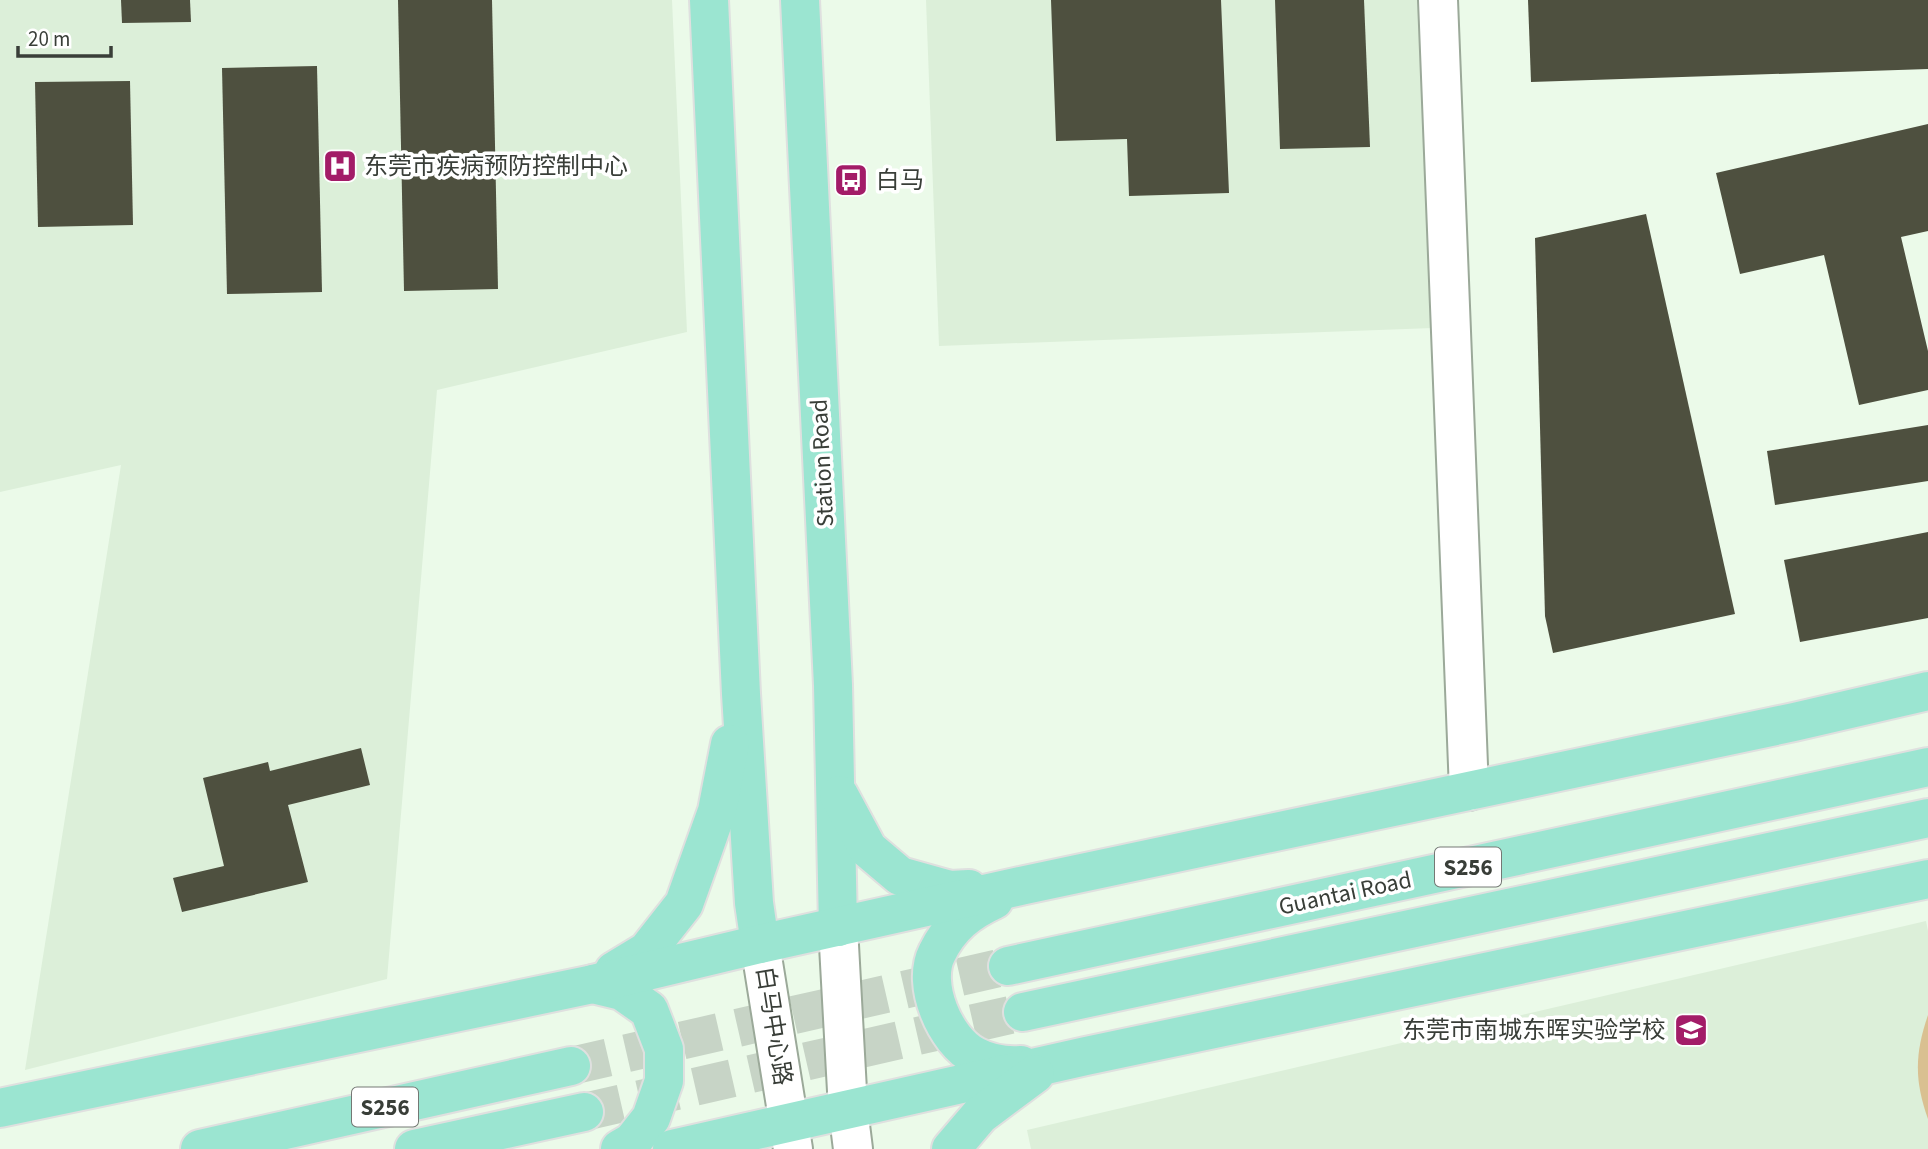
<svg xmlns="http://www.w3.org/2000/svg" width="1928" height="1149" font-family="'Source Sans 3','Noto Sans SC',sans-serif">
	<style>
		.built { fill: #dcefd9 }
		.green { fill: #d9c091 }
		.building { fill: #4e503f }
		.lines { fill: none; stroke-linecap: round; stroke-linejoin: round }
		.major-tunnel { stroke: #c7d4c6; stroke-width: 38; stroke-dasharray: 38 19; stroke-linecap: butt }
		.minor-casing { stroke: #9ba999; stroke-width: 42 }
		.major-casing { stroke: #dfe0df; stroke-width: 42 }
		.minor { stroke: #fff; stroke-width: 38 }
		.major { stroke: #9be5d1; stroke-width: 38 }
		.labels { text-anchor: middle; stroke-width: 7; stroke-linejoin: round; paint-order: stroke }
		.shield { fill: #fff; stroke: #747874; stroke-width: 2 }
		.shield-label { font-size: 23px; font-weight: bold; fill: #393e38 }
		.poi-label { font-size: 24px; fill: #393e38; stroke: #fff; text-anchor: start }
		.street-label { font-size: 24px; fill: #393e38; stroke: #fff }
	</style>
	<rect width="100%" height="100%" fill="#ebfae9"/>
	<g class="built">
		<polygon points="0,0 672,0 687,332 437,390 387,979 25,1070 121,465 0,492"/>
		<polygon points="926,0 1420,0 1433,328 939,346"/>
		<polygon points="1926,921 1928,931 1928,1149 1031,1149 1027,1130"/>
	</g>
	<path class="green" d="M 1928,1015 L 1928,1119 C 1914,1080 1915,1053 1928,1015 Z"/>
	<g class="building">
		<polygon points="121,0 190,0 191,22 122,23"/>
		<polygon points="398,0 492,0 498,289 404,291"/>
		<polygon points="1051,0 1221,0 1229,193 1129,196 1127,139 1056,141"/>
		<polygon points="1275,0 1364,0 1370,147 1280,149"/>
		<polygon points="1528,0 1928,0 1928,69 1531,82"/>
		<polygon points="317,66 322,292 227,294 222,68"/>
		<polygon points="130,81 133,225 38,227 35,82"/>
		<polygon points="1928,124 1928,231 1901,237 1928,351 1928,390 1859,405 1824,255 1740,274 1716,173"/>
		<polygon points="1646,214 1735,614 1553,653 1545,616 1535,238"/>
		<polygon points="1928,425 1928,481 1775,505 1767,451"/>
		<polygon points="1928,532 1928,618 1800,642 1784,560"/>
		<polygon points="361,748 370,785 288,805 308,882 182,912 173,878 224,866 203,778 268,762 270,771"/>
	</g>
	<g class="lines">
		<g class="major-tunnel">
			<polyline points="571,1066 1008,966"/>
			<polyline points="584,1112 1023,1012"/>
		</g>
		<g class="minor-casing">
			<g id="minor">
				<polyline points="1438,0 1469,791"/>
				<polyline points="838,927 848,1109 853,1149"/>
				<polyline points="760,944 793,1149"/>
			</g>
		</g>
		<g class="major-casing">
			<g id="major">
				<polyline points="709,0 741,694 754,903 760,944"/>
				<polyline points="800,0 833,685 838,927"/>
				<polyline points="839,795 868,849 900,876 950,890 969,889"/>
				<path d="M 994,900 C 968,912 950,926 937,953 C 921,984 945,1041 975,1056 C 990,1064 1005,1066 1021,1065"/>
				<polyline points="1008,966 1928,767"/>
				<polyline points="614,971 647,951 684,904 717,811 730,744"/>
				<polyline points="593,984 622,991 649,1010 664,1049 664,1081 651,1118 632,1142 620,1149"/>
				<polyline points="1023,1012 1928,818"/>
				<polyline points="0,1108 593,984 760,944 1025,885 1794,722 1928,691"/>
				<polyline points="200,1149 571,1066"/>
				<polyline points="414,1149 584,1112"/>
				<polyline points="672,1149 1086,1056 1928,879"/>
				<polyline points="951,1149 980,1115 1035,1074"/>
			</g>
		</g>
		<use href="#minor" class="minor"/>
		<use href="#major" class="major"/>
	</g>
	<defs>
		<g id="hospital-square" transform="scale(1.75)"><rect x="-9" y="-9" width="18" height="18" rx="4" fill="#a31c68" stroke="#fff"/><path d="M-5-5h3v3.5h4V-5h3V5h-3V1.5h-4V5h-3Z" fill="#fff"/></g>
		<g id="bus-square" transform="scale(1.75)"><rect x="-9" y="-9" width="18" height="18" rx="4" fill="#a31c68" stroke="#fff"/><path d="M-5-6H5V4H4V6H2V4H-2V6H-4V4H-5ZM-3.5-4V0h7V-4ZM-3.5 1.2v1.5H-2V1.2ZM2 1.2v1.5H3.5V1.2Z" fill="#fff"/></g>
		<g id="school-square" transform="scale(1.75)"><rect x="-9" y="-9" width="18" height="18" rx="4" fill="#a31c68" stroke="#fff"/><path d="M0-5L7-2L0 1L-7-2ZM-4 1L0 2.5L4 1V4Q0 6-4 4Z" fill="#fff"/></g>
	</defs>
	<g fill-rule="evenodd">
		<use href="#hospital-square" x="340" y="166"/>
		<use href="#bus-square" x="851" y="180"/>
		<use href="#school-square" x="1691" y="1030"/>
	</g>
	<g class="labels">
		<g class="shield">
			<rect x="1435" y="847.5" width="66" height="39" rx="5"/>
			<rect x="352" y="1087.5" width="66" height="39" rx="5"/>
		</g>
		<g class="shield-label">
			<text x="1468" y="875">S256</text>
			<text x="385" y="1115">S256</text>
		</g>
		<g class="poi-label">
			<text x="364" y="174">东莞市疾病预防控制中心</text>
			<text x="876" y="188">白马</text>
			<text x="1666" y="1038" text-anchor="end">东莞市南城东晖实验学校</text>
		</g>
		<g class="street-label">
			<text transform="translate(822 463) rotate(-93)" y="8">Station Road</text>
			<text transform="translate(1345 893) rotate(-12)" y="8">Guantai Road</text>
			<text transform="translate(774 1026) rotate(81)" y="8">白马中心路</text>
		</g>
	</g>
	<path d="M18 46v10h93v-10" fill="none" stroke="#393e38" stroke-width="3.5"/>
	<text x="28" y="46" font-size="21" fill="#393e38" stroke="#ffffff" stroke-width="5" paint-order="stroke">20 m</text>
</svg>
